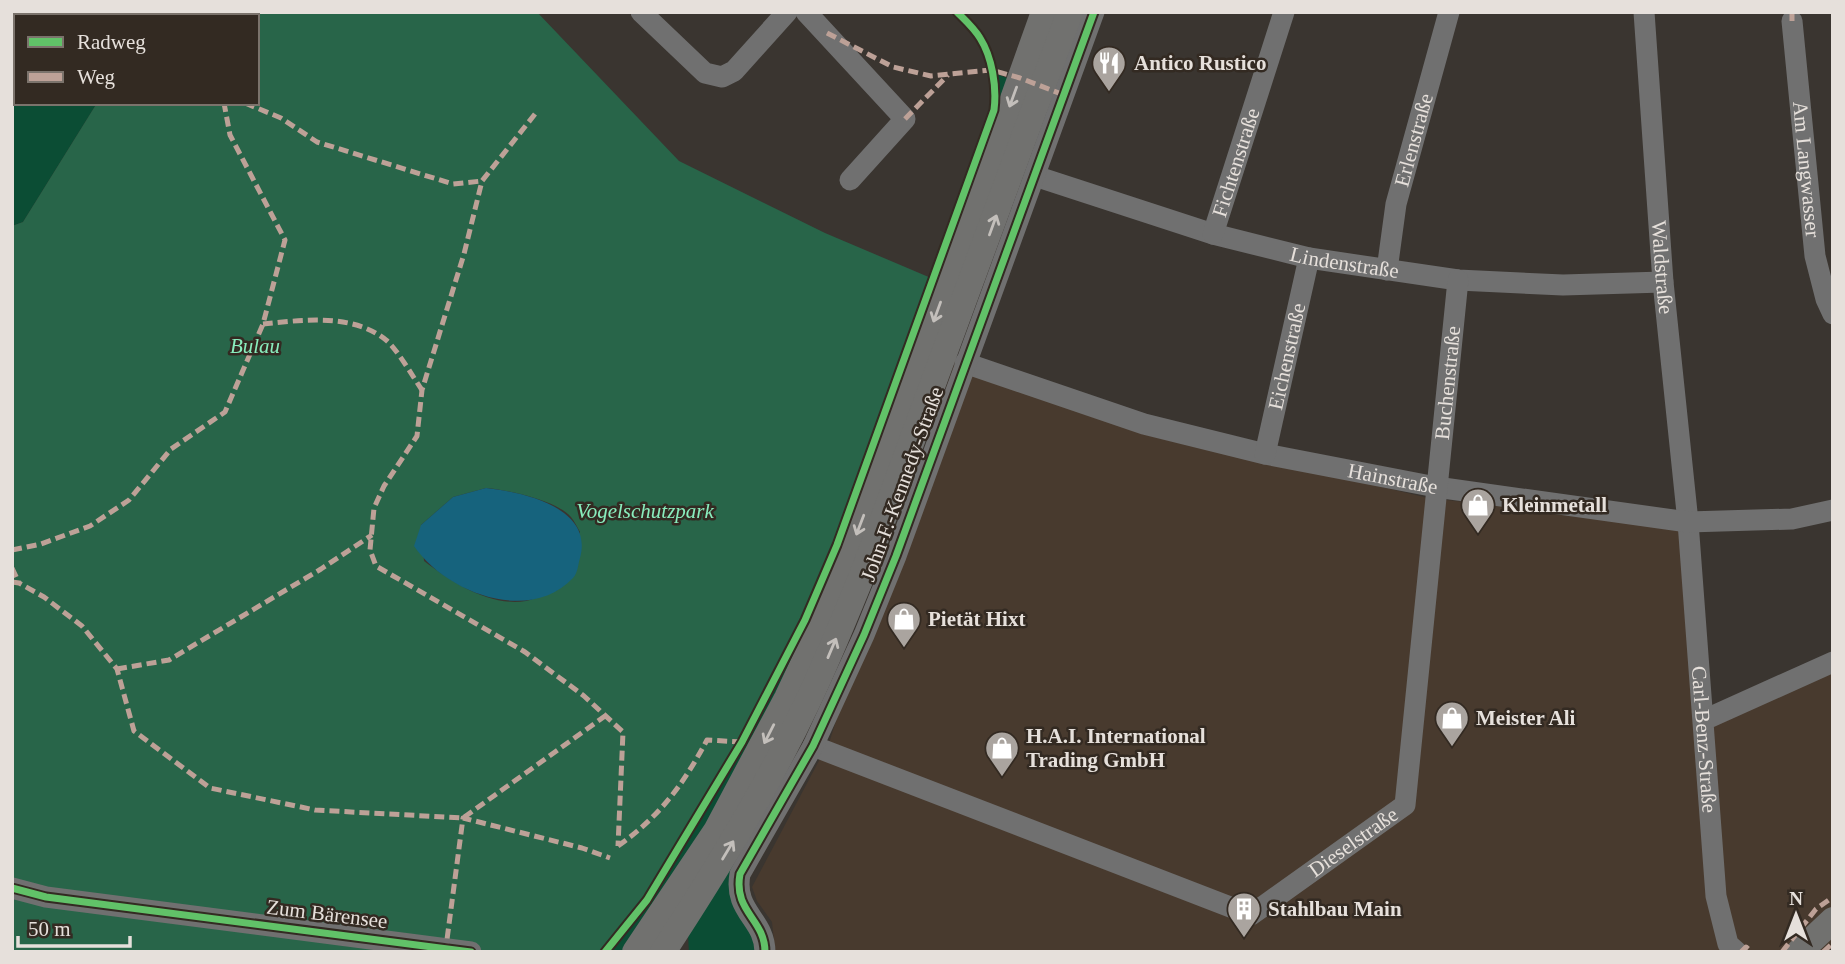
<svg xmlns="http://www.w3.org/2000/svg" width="1845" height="964" font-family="'Times New Roman',serif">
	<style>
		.built { fill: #483a2e }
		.green { fill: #0b4d34 }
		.forest { fill: #286549; fill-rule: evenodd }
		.water { fill: #16637d }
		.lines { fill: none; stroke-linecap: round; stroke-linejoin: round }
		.minor { stroke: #707070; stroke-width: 21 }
		.major { stroke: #71716f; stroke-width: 26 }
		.quiet { stroke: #bda197; stroke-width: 5; stroke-dasharray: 10 5; stroke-linecap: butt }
		.cycleway-casing { stroke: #332a22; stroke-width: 11 }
		.cycleway { stroke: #61c268; stroke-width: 7 }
		.oneway { stroke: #c3bfbb }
		.labels { text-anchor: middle; stroke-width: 5; stroke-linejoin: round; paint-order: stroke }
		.poi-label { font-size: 21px; font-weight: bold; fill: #e6e0db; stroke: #332a22; text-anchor: start }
		.street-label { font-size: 21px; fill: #e6e0db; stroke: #332a22 }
		.park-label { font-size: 21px; font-style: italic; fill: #89edbd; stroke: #332a22 }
	</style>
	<rect width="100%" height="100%" fill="#3a3530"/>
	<polygon class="built" points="955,362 1130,427 1428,498 1680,526 1697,694 1727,720 1833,669 1833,946 1827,952 773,952 774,940 772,922 757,901 752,887 830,740 888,555"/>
	<g class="green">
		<polygon points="12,12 108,12 107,16 16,16 16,103 97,103 23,222 12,226"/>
		<path d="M 994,73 L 1012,80 C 961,224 911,370 856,513 C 832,574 810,636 782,695 C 740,782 687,865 632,945 L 624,952 L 609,952 L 650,902 L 746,742 L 811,615 L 867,475 L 996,108 Z"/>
		<polygon points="732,860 756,952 689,952 688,935"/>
	</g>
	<path class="forest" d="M 108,12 L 537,12 L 679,161 L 825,233 L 931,278 L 827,561 L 802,619 L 740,736 L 647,897 L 603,952 L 12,952 L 12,226 L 23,222 L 97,103 L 257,103 L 257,16 L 107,16 ZM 486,488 C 508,490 556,500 571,517 C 575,522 577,527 580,532 L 557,590 C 547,593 536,599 526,601 C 489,607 452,582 424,561 L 421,525 L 453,497 Z"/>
	<path class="water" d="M 486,488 C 522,492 594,507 580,558 C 578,564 578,573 573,578 C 529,625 445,592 414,546 L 421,525 L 453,497 Z"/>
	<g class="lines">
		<g class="minor">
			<polyline points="641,12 705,73 722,77 734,71 787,12"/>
			<polyline points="806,12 905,119 850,180"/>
			<path id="s1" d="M 1644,12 L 1663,282 L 1688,522 L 1716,896 L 1728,944 L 1737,952"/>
			<path id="s2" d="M 1792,21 L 1815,256 L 1826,299 L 1833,314"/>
			<path id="s3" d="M 1035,176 L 1213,234 L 1309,258 L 1458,280 L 1563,285 L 1663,282"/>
			<path id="s4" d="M 1213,234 L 1284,12"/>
			<path id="s5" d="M 1387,270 L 1396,204 L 1449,12"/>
			<path id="s6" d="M 965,363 L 1144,424 L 1265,454 L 1436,487 L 1688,522 L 1792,519 L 1833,510"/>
			<path id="s7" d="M 1265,454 L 1309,258"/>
			<polyline points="1704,720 1833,662"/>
			<path id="s8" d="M 813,746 L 1251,915 L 1405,805 L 1458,280"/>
			<polyline points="12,888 46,897 471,952"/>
			<path d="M 765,952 C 765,919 733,912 740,874 L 813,746 L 864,635 L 896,556 L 1094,12"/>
		</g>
		<g class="major">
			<polyline points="635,952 716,831 787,698 812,645 889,447 1044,12"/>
			<path d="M 663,952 C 716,871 767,788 808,701 C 829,657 847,612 865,568 L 1070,12"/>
			<polyline points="1799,952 1833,920"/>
		</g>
		<g class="quiet">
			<polyline points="1792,12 1792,21"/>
			<polyline points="227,16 228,12"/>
			<polyline points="827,33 893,67 931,76 991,70 1020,78 1064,95"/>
			<polyline points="245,103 281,118 317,142 453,184 482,181"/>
			<polyline points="535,114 482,181 464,254 422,390 417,436 384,486 374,508 370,550 376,566 525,652 584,696 623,732 618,846"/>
			<polyline points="905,119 948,75"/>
			<path d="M 263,324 C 303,320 352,313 386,340 C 397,349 413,377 422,390"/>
			<polyline points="12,550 41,544 90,526 129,500 171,449 225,412 263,324 285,240 230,135 224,103"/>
			<polyline points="12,568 19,583"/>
			<polyline points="12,582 19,583 44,597 82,626 117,669 134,731 210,788 315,810 463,818 605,716"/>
			<polyline points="117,669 169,660 321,569 372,535"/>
			<path d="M 618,846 C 660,816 683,785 707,740 L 742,742"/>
			<polyline points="442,952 446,947 463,818 582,848 610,858"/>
			<polyline points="1741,952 1746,947 1752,952"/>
			<polyline points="1782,952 1816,909 1833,897"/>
			<polyline points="1823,952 1833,943"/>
		</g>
		<g class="cycleway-casing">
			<g id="cycleway">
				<polyline points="12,888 46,897 471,952"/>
				<path d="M 605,952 L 647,900 L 742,742 L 805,620 L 837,545 L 994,110 C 997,87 992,57 980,38 C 974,28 965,20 957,12"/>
				<path d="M 765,952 C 765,919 733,912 740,874 L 813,746 L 864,635 L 896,556 L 1094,12"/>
			</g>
		</g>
		<use href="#cycleway" class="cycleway"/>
	</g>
	<defs><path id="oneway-shaft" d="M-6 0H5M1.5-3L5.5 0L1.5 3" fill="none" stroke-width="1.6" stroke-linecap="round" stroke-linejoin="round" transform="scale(1.75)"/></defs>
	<g class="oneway">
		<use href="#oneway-shaft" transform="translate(1013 97) rotate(110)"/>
		<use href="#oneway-shaft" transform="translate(993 225) rotate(-70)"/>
		<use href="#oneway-shaft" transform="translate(937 312) rotate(110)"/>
		<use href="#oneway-shaft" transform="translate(860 525) rotate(111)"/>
		<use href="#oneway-shaft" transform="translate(832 648) rotate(-67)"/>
		<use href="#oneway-shaft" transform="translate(769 734) rotate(117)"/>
		<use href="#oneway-shaft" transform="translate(728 850) rotate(-59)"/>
	</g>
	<defs>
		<g id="restaurant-pin" transform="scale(1.75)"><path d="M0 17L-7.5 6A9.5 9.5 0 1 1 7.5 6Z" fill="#aaa49f" stroke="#332a22"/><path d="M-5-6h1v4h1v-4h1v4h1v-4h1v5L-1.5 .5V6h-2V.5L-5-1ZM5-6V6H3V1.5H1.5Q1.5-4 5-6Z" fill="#fff"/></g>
		<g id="shop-pin" transform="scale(1.75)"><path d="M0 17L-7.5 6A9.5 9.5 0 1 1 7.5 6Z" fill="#aaa49f" stroke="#332a22"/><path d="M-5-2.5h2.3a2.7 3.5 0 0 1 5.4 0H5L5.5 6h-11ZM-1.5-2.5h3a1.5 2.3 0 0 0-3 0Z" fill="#fff"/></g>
		<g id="building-pin" transform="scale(1.75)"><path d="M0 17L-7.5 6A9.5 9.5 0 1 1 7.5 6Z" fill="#aaa49f" stroke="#332a22"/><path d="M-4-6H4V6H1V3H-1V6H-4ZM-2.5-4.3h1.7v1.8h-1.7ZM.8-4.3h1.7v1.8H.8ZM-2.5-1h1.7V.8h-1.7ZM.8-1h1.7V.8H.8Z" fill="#fff"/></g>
	</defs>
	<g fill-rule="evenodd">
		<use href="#restaurant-pin" x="1109" y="63"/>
		<use href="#shop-pin" x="1478" y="505"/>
		<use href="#shop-pin" x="904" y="619"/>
		<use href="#shop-pin" x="1452" y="718"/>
		<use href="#shop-pin" x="1002" y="748"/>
		<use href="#building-pin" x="1244" y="909"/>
	</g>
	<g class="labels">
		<g class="poi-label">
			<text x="1134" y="70">Antico Rustico</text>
			<text x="1502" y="512">Kleinmetall</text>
			<text x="928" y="626">Pietät Hixt</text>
			<text x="1476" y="725">Meister Ali</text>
			<text x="1026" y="743">H.A.I. International<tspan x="1026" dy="24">Trading GmbH</tspan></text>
			<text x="1268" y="916">Stahlbau Main</text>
		</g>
		<g class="street-label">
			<text dy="7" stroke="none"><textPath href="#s5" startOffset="133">Erlenstraße</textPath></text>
			<text dy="7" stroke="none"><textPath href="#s4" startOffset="75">Fichtenstraße</textPath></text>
			<text dy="7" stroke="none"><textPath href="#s2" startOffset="149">Am Langwasser</textPath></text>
			<text dy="7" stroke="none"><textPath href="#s3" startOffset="322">Lindenstraße</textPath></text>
			<text dy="7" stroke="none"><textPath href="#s1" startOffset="256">Waldstraße</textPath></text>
			<text dy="7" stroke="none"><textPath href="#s7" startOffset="100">Eichenstraße</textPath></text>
			<text dy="7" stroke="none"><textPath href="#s8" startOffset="1083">Buchenstraße</textPath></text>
			<text dy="7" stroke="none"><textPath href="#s6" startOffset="444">Hainstraße</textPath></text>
			<text transform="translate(902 484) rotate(-70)" y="7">John-F.-Kennedy-Straße</text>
			<text dy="7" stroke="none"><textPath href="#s1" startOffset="730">Carl-Benz-Straße</textPath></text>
			<text dy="7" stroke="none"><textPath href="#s8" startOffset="595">Dieselstraße</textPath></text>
			<text transform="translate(327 914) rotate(7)" y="7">Zum Bärensee</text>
		</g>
		<g class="park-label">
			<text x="255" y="353">Bulau</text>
			<text x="645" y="518">Vogelschutzpark</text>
		</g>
	</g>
	<rect width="1845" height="964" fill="none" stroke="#e6e0db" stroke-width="28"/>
	<rect x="14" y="14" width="245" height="91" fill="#332a22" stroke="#7b736c" stroke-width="2"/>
	<rect x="28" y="37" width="35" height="10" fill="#61c268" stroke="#7b736c" stroke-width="2"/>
	<text x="77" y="49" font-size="21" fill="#e6e0db">Radweg</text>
	<rect x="28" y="72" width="35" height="10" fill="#bda197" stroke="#7b736c" stroke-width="2"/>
	<text x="77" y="84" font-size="21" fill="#e6e0db">Weg</text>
	<g transform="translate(1796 915)" stroke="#332a22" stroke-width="5" paint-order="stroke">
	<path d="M0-5L12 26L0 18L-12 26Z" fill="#e6e0db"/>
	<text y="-10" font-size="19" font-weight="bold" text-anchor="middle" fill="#e6e0db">N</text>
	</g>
	<path d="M18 936v10h112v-10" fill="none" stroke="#e6e0db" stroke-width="3.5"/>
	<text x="28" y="936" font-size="21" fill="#e6e0db" stroke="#332a22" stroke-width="5" paint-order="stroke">50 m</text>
</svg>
